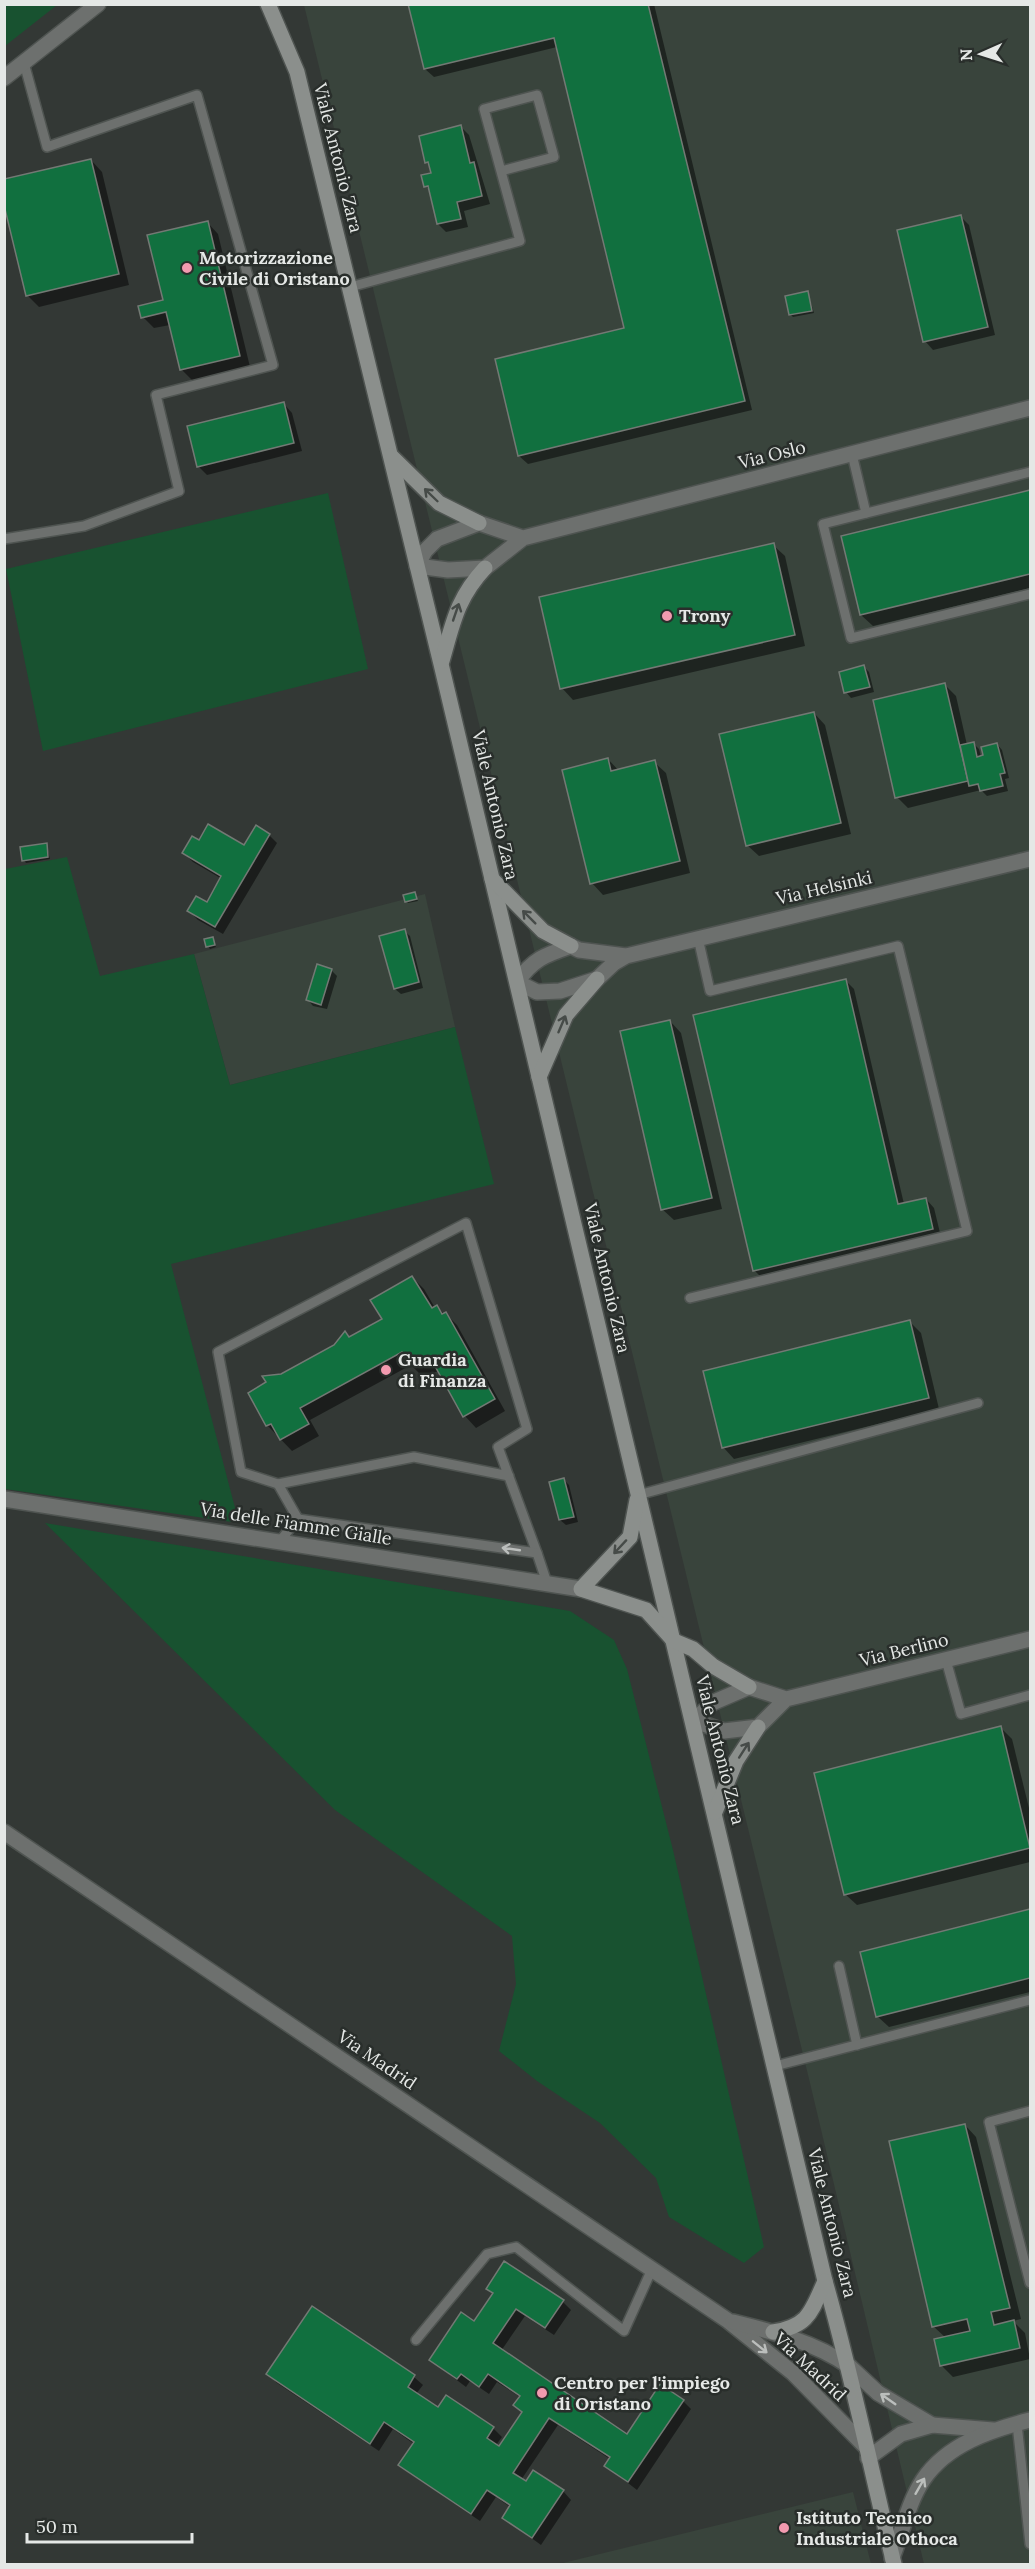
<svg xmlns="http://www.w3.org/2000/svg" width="1035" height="2569" font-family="Lora,serif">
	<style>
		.built { fill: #39443c }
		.green { fill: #185230 }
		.shadow { fill: #0007 }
		.building { fill: #11703f; stroke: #737974; stroke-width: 1.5 }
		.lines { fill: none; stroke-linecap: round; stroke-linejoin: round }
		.service-casing { stroke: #4f5451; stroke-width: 12 }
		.minor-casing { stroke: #4f5451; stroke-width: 18 }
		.tertiary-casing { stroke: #4f5451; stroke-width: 18 }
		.secondary-casing { stroke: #4f5451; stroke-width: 18 }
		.service { stroke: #6d706e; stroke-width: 9 }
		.minor { stroke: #6d706e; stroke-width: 15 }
		.tertiary { stroke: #6d706e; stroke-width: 15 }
		.secondary { stroke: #8b8f8c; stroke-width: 15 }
		.oneway { stroke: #464b48 }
		.oneway2 { stroke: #bbbebc }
		.poi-dot { fill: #f29aaf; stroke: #292e2b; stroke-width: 2 }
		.labels { text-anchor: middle; stroke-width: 5; stroke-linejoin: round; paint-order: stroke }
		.street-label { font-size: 18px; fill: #e5e8e6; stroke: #292e2b }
		.poi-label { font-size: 18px; font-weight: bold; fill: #e5e8e6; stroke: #292e2b; text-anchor: start }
	</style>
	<rect width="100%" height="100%" fill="#333835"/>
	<g class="built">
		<polygon points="304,5 1030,5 1030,2564 924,2564 810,2083"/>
		<polygon points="425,894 455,1027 230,1085 194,954"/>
		<polygon points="853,2492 871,2564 559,2564"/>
	</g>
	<g class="green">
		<polygon points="5,4 57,4 57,5 5,46"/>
		<polygon points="328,493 368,669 43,751 6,569"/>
		<polygon points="67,857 100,976 194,954 230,1085 455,1027 494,1184 171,1264 239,1523 5,1489 5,869"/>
		<polygon points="45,1523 570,1611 614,1640 627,1669 673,1850 764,2247 744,2263 669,2217 656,2178 600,2123 537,2081 499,2051 516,1984 512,1936 335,1810"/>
	</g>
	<g class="shadow">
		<polygon points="410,4 654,4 752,410 528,464 519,456 496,361 626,329 557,47 434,77 425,69"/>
		<polygon points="461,127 469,135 490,204 464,211 468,227 446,232 438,224 430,191 426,186 432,174 427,162"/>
		<polygon points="91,160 102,172 129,285 39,307 27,295"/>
		<polygon points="960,216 969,225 995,335 933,350 925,341"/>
		<polygon points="207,222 218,234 250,367 193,381 181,369 170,325 154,328 143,317 165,301"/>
		<polygon points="808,293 814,313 793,317 791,315"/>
		<polygon points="284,404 292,413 302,451 207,475 198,466"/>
		<polygon points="1030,491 1030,588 873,626 861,615 842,537"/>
		<polygon points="773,545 785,556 805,646 573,700 562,688"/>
		<polygon points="864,667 869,672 874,692 851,698 846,692"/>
		<polygon points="945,685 956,696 967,745 973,743 979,749 981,757 997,744 1002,750 1009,778 1005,779 1008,791 987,796 981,790 908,808 897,797"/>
		<polygon points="814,713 825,725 851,834 759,856 747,845"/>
		<polygon points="608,759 619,771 654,762 666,773 690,873 603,895 592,883"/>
		<polygon points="269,835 277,843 223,934 198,920 189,911 207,904 222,879 193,862 184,853 200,842 244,847"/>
		<polygon points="46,845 50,859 26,863 24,860"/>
		<polygon points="415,894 418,901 408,903 406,901"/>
		<polygon points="404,931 410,936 423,988 401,994 395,989"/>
		<polygon points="212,938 216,947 210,949 208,946"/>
		<polygon points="331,970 337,976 327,1009 313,1006 308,1000"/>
		<polygon points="846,981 854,989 904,1204 926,1199 934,1208 941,1237 763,1279 754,1270"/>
		<polygon points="670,1021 681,1033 722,1209 674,1220 662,1209"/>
		<polygon points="412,1277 424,1289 435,1308 446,1314 457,1325 505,1411 476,1428 465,1416 439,1371 422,1376 411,1365 310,1420 319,1436 292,1451 267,1425 282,1375 335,1346 345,1333 351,1338 385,1319"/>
		<polygon points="910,1322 921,1333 939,1409 734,1459 723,1447"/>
		<polygon points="564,1480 569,1485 578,1522 566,1525 560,1520"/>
		<polygon points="1001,1728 1012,1739 1030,1812 1030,1862 857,1905 845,1894"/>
		<polygon points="1030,1910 1030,1992 889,2027 877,2016 862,1953"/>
		<polygon points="965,2125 976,2137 1021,2319 1013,2321 1025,2333 1030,2359 953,2377 941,2365 946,2338 933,2326"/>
		<polygon points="488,2288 563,2302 571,2310 554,2335 525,2316 501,2351 627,2436 683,2401 691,2409 637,2490 606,2466 610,2459 558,2425 521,2480 563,2491 571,2500 541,2545 504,2518 510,2507 496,2497 480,2521 409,2473 400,2465 414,2444 393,2429 379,2451 277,2383 268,2374 312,2308 414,2377 423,2385 416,2394 438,2409 493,2428 502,2437 496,2445 499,2448 523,2413 515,2405 520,2397 497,2382 489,2394 470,2381 466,2387 430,2360 475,2323 494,2295"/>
	</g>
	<g class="building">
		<polygon points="408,4 648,4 745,401 518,456 495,359 624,328 554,38 424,69"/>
		<polygon points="461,125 470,163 474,162 482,196 457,202 461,219 437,224 428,186 424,187 421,175 431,173 428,162 425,163 419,136"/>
		<polygon points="91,159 119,274 26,296 4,205 4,179"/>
		<polygon points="961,215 988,327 923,342 897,230"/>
		<polygon points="208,221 240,356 180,370 166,312 141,318 138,306 163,300 147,235"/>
		<polygon points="808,291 812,311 789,315 785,296"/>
		<polygon points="284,402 294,443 197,467 187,426"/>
		<polygon points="1030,490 1030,574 860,615 841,536"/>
		<polygon points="774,543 795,635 560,689 539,597"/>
		<polygon points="864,665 870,687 844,693 839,672"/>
		<polygon points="945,683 968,781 895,798 873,700"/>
		<polygon points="814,712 841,823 746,846 719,734"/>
		<polygon points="974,742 977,757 983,755 981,747 997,743 1005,773 1000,774 1003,786 980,791 978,784 969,786 960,745"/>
		<polygon points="608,758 611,771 655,760 680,861 590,884 562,770"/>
		<polygon points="208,824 244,845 256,825 270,834 215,927 187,911 196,896 207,902 221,876 182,853 192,836 199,840"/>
		<polygon points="47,843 48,857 22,861 20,847"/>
		<polygon points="415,892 417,899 405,902 403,895"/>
		<polygon points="405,929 419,982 394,989 379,936"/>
		<polygon points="213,937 215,945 206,947 204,939"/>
		<polygon points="317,964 332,969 321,1005 306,1000"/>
		<polygon points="846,979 898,1204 926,1198 933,1229 753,1271 693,1015"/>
		<polygon points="670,1020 712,1198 661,1210 620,1031"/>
		<polygon points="412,1276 432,1308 437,1305 442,1314 446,1312 495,1399 463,1417 431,1359 409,1365 402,1352 300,1408 309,1424 280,1440 271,1424 266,1426 248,1393 266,1382 262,1376 281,1374 334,1345 345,1331 349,1337 382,1319 370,1300"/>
		<polygon points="910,1320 929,1398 722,1448 703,1371"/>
		<polygon points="564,1478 574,1517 559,1520 549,1482"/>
		<polygon points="1001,1726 1030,1848 844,1895 814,1773"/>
		<polygon points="1030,1909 1030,1978 876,2017 860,1952"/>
		<polygon points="965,2124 1010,2308 991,2312 994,2325 1014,2320 1020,2348 940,2366 934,2339 970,2331 967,2319 932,2327 889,2141"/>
		<polygon points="504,2261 564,2300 545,2328 516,2309 493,2343 627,2434 660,2384 684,2400 628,2482 604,2466 610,2457 549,2418 513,2473 526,2481 533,2470 564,2490 532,2538 502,2518 510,2505 487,2490 471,2514 398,2465 414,2442 384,2422 370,2444 266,2374 312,2306 415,2375 408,2387 438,2407 446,2395 494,2427 487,2438 499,2446 522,2412 513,2405 520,2396 488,2374 479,2387 461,2374 457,2379 429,2360 461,2312 474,2321 493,2293 486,2289"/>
	</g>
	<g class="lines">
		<g class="service-casing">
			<g id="service">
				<polyline points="350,287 520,241 484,109 537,95 554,157 501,171"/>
				<polyline points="852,454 866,513"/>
				<polyline points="1030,472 823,524 851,638 1030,594"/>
				<polyline points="4,539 84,526 179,491 156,395 273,365 197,95 47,147 24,63"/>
				<polyline points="690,1298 967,1231 898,946 710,991 698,938"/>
				<polyline points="509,1476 414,1457 278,1484 241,1472 218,1352 466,1223 527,1429 498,1447 537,1553"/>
				<polyline points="278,1484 298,1519"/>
				<polyline points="638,1495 978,1403"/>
				<polyline points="279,1542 298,1519 537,1553 547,1583"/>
				<polyline points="946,1660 961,1714 1030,1695"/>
				<polyline points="839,1966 857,2045"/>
				<polyline points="775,2066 1030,2000"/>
				<polyline points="1030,2111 989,2122 1030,2283"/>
				<polyline points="416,2340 487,2254 516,2247 624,2331 652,2269"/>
				<polyline points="1017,2424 1030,2544"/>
			</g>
		</g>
		<g class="minor-casing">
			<g id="minor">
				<polyline points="4,78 98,4"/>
				<polyline points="523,538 479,523 437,539 425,551 417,566 448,570 485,568 523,538 1030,408"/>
				<path d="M 626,956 L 579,950 L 571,946 C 545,955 533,959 517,982 L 537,992 L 560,991 L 597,979 L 614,963 L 626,956 L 1030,859"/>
				<polyline points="4,1499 581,1589"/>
				<polyline points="786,1699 758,1727 724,1731 694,1721 712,1703 749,1687 786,1699 1030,1639"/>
				<polyline points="849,2366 878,2393 932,2425"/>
				<polyline points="868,2458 901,2434 932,2425 993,2430"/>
				<path d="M 892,2558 C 902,2533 908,2503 923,2480 C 947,2444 991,2430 1030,2420"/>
			</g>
		</g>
		<g class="tertiary-casing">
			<g id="tertiary">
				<polyline points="4,1832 727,2320 793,2373 864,2445"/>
				<path d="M 733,2322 C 774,2332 814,2342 849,2366"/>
			</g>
		</g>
		<g class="secondary-casing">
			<g id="secondary">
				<path d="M 268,4 L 297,72 L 441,664 L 825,2281 C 852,2375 871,2470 894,2564"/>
				<polyline points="391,456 439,503 479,523"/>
				<path d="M 442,661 C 453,623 457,598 485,568"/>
				<polyline points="492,879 543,931 571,946"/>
				<polyline points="539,1077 566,1015 597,979"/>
				<polyline points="637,1500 630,1537 581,1589 646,1610 674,1641 693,1649 713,1666 749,1687"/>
				<polyline points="715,1812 736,1761 758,1727"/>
				<path d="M 773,2332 C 809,2326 811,2312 825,2281"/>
			</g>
		</g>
		<use href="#service" class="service"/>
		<use href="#minor" class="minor"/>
		<use href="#tertiary" class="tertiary"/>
		<use href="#secondary" class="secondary"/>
	</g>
	<defs><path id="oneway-shaft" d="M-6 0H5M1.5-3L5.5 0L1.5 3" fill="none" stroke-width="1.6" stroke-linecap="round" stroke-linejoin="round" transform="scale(1.5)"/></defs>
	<g class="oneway">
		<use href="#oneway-shaft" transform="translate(431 495) rotate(-136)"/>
		<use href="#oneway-shaft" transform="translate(456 612) rotate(-71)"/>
		<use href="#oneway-shaft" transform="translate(529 917) rotate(-135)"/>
		<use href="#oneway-shaft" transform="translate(562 1024) rotate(-67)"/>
		<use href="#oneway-shaft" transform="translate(620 1547) rotate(133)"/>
		<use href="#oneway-shaft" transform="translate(744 1750) rotate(-57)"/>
	</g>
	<g class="oneway2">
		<use href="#oneway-shaft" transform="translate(511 1549) rotate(-172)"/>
		<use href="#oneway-shaft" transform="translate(760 2347) rotate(39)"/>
		<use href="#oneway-shaft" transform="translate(888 2399) rotate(-145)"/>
		<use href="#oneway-shaft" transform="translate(920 2486) rotate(-60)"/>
	</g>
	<g class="poi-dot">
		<circle cx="187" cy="268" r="6"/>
		<circle cx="667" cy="616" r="6"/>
		<circle cx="386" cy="1370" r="6"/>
		<circle cx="542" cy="2393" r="6"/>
		<circle cx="784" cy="2528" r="6"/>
	</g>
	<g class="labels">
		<g class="street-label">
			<text transform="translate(338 158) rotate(76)" y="6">Viale Antonio Zara</text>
			<text transform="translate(772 455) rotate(-14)" y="6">Via Oslo</text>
			<text transform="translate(495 805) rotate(77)" y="6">Viale Antonio Zara</text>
			<text transform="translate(824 888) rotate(-13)" y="6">Via Helsinki</text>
			<text transform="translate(607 1278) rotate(77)" y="6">Viale Antonio Zara</text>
			<text transform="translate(296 1524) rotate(9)" y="6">Via delle Fiamme Gialle</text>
			<text transform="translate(904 1650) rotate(-14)" y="6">Via Berlino</text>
			<text transform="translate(720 1750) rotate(76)" y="6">Viale Antonio Zara</text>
			<text transform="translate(377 2060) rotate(34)" y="6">Via Madrid</text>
			<text transform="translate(832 2223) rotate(76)" y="6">Viale Antonio Zara</text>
			<text transform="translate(810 2367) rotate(43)" y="6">Via Madrid</text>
		</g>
		<g class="poi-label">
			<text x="199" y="264">Motorizzazione<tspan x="199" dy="21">Civile di Oristano</tspan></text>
			<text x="679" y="622">Trony</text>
			<text x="398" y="1366">Guardia<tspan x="398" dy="21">di Finanza</tspan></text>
			<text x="554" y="2389">Centro per l'impiego<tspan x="554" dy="21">di Oristano</tspan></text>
			<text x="796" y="2524">Istituto Tecnico<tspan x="796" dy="21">Industriale Othoca</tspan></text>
		</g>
	</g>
	<rect width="1035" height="2569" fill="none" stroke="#e5e8e6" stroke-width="12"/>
	<g transform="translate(981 54) rotate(267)" stroke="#292e2b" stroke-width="4.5" paint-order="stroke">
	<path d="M0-4.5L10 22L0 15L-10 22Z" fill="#e5e8e6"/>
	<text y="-9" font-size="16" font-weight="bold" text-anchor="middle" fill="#e5e8e6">N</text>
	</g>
	<path d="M27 2533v9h165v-9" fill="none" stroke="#e5e8e6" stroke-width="3"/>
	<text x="36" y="2533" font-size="18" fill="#e5e8e6" stroke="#292e2b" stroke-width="4.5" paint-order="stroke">50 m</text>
</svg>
